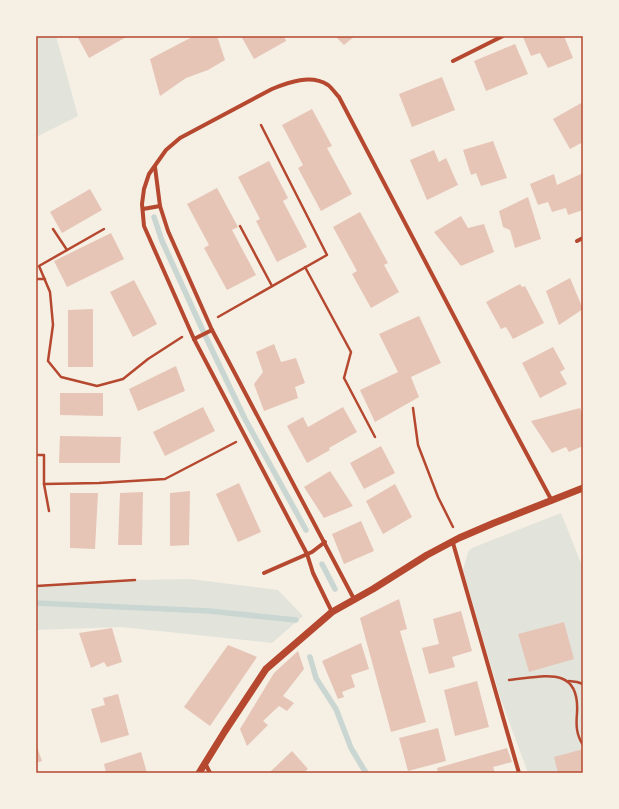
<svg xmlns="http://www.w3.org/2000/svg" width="619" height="809" font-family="Commissioner,sans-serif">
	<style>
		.green { fill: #e2e4dc }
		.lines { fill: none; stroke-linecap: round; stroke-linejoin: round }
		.stream { stroke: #c9d6d2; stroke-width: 5.5 }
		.building { fill: #e6c5b7 }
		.path { stroke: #b5482f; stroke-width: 2.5 }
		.minor { stroke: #b5482f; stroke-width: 4 }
		.tertiary { stroke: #b5482f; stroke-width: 7 }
		.neatline { fill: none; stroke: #b5482f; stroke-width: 1.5 }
	</style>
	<rect width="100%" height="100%" fill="#f6efe4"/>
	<g class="green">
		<polygon points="36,36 56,36 78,116 36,137"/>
		<polygon points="561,513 583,568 583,773 528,773 500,697 463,570 468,552 472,548"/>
		<polygon points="190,579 278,590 303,616 272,643 121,627 36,630 36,586 135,580"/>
	</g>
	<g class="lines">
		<g class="stream">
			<polyline points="154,217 162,241 203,331 245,419 306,530"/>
			<polyline points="322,564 335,589"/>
			<polyline points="36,603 209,611 296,620"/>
			<polyline points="310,657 316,678 336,709 351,748 366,773"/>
		</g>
	</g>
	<g class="building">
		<polygon points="77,36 128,36 89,58"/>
		<polygon points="194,36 208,36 208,37 217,36 225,60 208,70 186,78 160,96 150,59"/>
		<polygon points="241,36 284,36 286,41 254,59"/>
		<polygon points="335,36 355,36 344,45"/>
		<polygon points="525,36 564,36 573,58 548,68 540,53 531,56 523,37"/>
		<polygon points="515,44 528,74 486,91 474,61"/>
		<polygon points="442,77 455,110 412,127 399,94"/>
		<polygon points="583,102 583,142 570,149 553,119"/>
		<polygon points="312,109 332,146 327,148 352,194 321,211 298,168 303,165 282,125"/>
		<polygon points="493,141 507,178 481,186 476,173 471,175 463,150"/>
		<polygon points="434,150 439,162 446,158 458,185 427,200 410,160"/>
		<polygon points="269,161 288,198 283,201 307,247 277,262 256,221 260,219 238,177"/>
		<polygon points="583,173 583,210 568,215 566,208 552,212 548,202 538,205 530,184 554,174 557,185"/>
		<polygon points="217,188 238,227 232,230 256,275 227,290 204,248 209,245 187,204"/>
		<polygon points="90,189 102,210 62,233 50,212"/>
		<polygon points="528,197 541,239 515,248 510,230 503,227 499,211"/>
		<polygon points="360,212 388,263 384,265 399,292 371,308 352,274 357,271 333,227"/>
		<polygon points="461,216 468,228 484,224 494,252 461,266 434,232"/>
		<polygon points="111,233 124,259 67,287 54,261"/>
		<polygon points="570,278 583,309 559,325 546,291"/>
		<polygon points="134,280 157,324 133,337 110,292"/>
		<polygon points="520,284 522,287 525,286 544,323 513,339 506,327 501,329 486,302"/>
		<polygon points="93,309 93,367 68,367 68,310"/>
		<polygon points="419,316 441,363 411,377 419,397 375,422 360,390 398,372 379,334"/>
		<polygon points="274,344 281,362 296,358 305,383 295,387 298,398 264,411 254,384 263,372 256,352"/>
		<polygon points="553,347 565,369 560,372 567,384 540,398 522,363"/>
		<polygon points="176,366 185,391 138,411 129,389"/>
		<polygon points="60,393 103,393 103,416 60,415"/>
		<polygon points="203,407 215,431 165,456 153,432"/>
		<polygon points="343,407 357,432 329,448 330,450 307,463 287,426 303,417 308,427"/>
		<polygon points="580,408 583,417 583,446 569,452 566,447 552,453 531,421"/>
		<polygon points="60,436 121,437 120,463 59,463"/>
		<polygon points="381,446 395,473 364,489 350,463"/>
		<polygon points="330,471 353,506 324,518 304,487"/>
		<polygon points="239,483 261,532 238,542 216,494"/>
		<polygon points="395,484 412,517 383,534 366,501"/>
		<polygon points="190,491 189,545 170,546 170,493"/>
		<polygon points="143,492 142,545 118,545 120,493"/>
		<polygon points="70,493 98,493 95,549 70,548"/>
		<polygon points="361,521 374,551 344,564 332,534"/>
		<polygon points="399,599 407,629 400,631 426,722 391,732 360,618"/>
		<polygon points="461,611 472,651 452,657 455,667 429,674 422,648 439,644 433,619"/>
		<polygon points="564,622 574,659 529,672 518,634"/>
		<polygon points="112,628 122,662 107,667 104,662 91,668 79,633"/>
		<polygon points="361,643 369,669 351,675 355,687 342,692 344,697 338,699 322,661"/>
		<polygon points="228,645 257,657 210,726 184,707"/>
		<polygon points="298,651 304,669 283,696 294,703 287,711 279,706 263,721 268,725 247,746 240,729 274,673"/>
		<polygon points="477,681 489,727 455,736 444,690"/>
		<polygon points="118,694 129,735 101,743 91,709 105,705 103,698"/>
		<polygon points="438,728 446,761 408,771 399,738"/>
		<polygon points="36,744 42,761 36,763"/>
		<polygon points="507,748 512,762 493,767 495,773 438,773 437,768"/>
		<polygon points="583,749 583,771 574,773 558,773 554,757"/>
		<polygon points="292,751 308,769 303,773 271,773 270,772"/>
		<polygon points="141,752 147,773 106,773 104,764"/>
	</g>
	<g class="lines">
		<g class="path">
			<polyline points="240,226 272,286"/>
			<polyline points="53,229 67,250"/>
			<polyline points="104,229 39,266 50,292 53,325 48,361 61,377 97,386 123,379 148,359 182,337"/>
			<polyline points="305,267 351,352 344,378 375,437"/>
			<polyline points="36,279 45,279"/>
			<polyline points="218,317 327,255 261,125"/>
			<polyline points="413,408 418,445 438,497 453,527"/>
			<polyline points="36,455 44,455 44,484"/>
			<polyline points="49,511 44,484 99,483 165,479 236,442"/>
			<polyline points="36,586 135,580"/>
			<path d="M 509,680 C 542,677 580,664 577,713 C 576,725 576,734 583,745"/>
			<polyline points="569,681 577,682 583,684"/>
		</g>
		<g class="minor">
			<polyline points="453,61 503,36"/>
			<polyline points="155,167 160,206 168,231 212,330 354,599"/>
			<polyline points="143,209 160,206"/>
			<polyline points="577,241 583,238"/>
			<polyline points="194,339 212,330"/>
			<polyline points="453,543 519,773"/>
			<polyline points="264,573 312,552 325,542"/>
			<path d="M 332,612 L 313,573 L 307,554 L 194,339 L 144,226 L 142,204 L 144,189 L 149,174 L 166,150 L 180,138 L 272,89 C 289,82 311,74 328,85 C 332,88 336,94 339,97 L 500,404 L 552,501"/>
			<polyline points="205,763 210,773"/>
		</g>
		<polyline class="tertiary" points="199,773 225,731 266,669 332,612 373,589 427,555 459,538 494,523 583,488"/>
	</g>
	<rect width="619" height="809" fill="none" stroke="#f6efe4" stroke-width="74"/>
	<rect x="37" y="37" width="545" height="735" class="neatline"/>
</svg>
